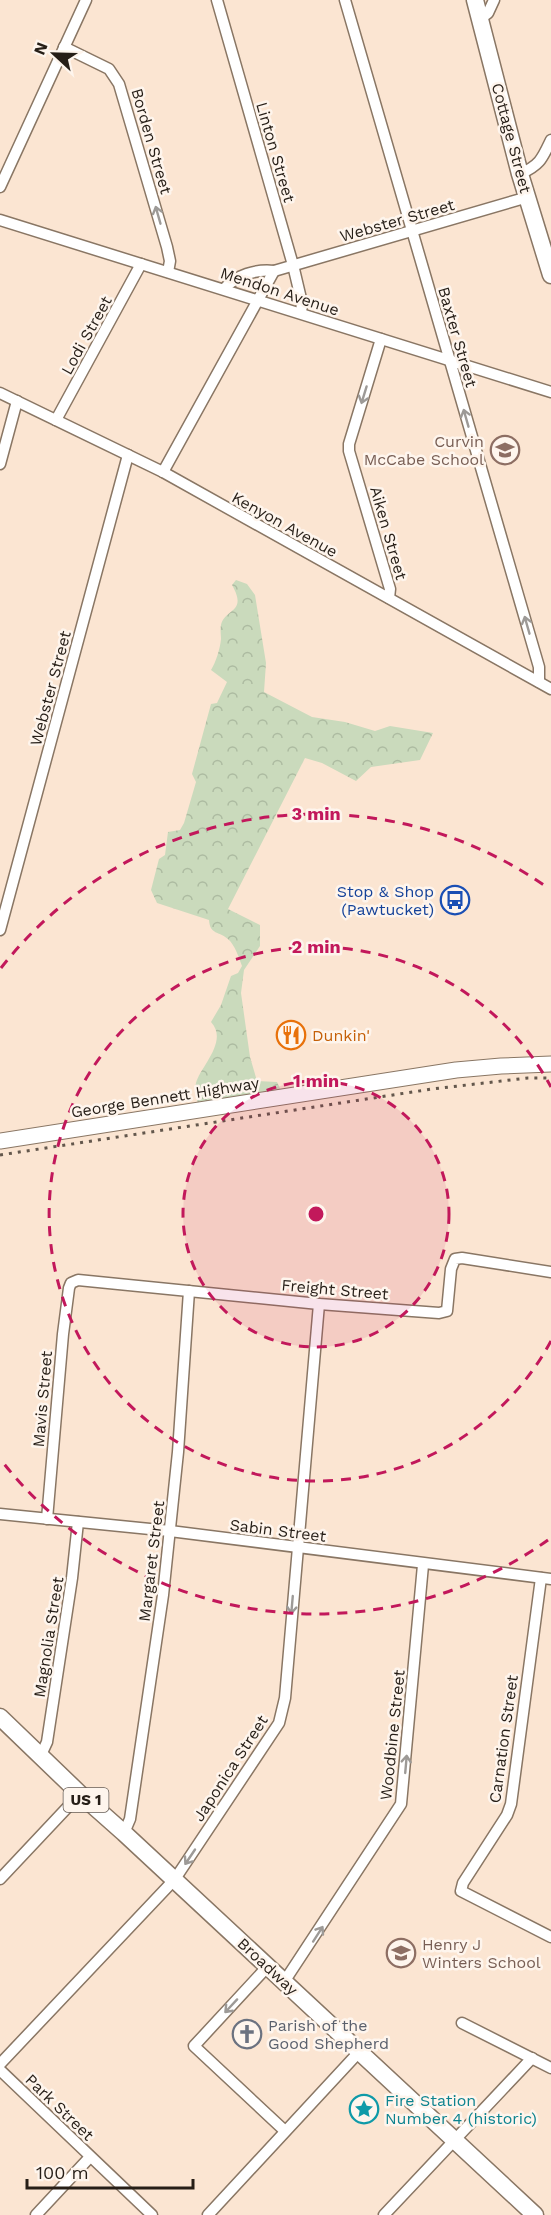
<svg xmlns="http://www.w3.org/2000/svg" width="551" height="2215" font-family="'Work Sans',sans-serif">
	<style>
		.forest { fill: url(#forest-crowns) }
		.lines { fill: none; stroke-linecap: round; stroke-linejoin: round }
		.street-casing { stroke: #897664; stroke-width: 13 }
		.secondary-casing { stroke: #897664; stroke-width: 17 }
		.primary-casing { stroke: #897664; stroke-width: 19 }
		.street { stroke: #fff; stroke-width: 10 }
		.secondary { stroke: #fff; stroke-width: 15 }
		.primary { stroke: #fff; stroke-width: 16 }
		.rail { stroke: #63574c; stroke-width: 3; stroke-dasharray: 3 6; stroke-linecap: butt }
		.oneway { stroke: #9d9a97 }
		.ring { fill: none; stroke: #c2185b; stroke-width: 3; stroke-dasharray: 10 8 }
		.labels { text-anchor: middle; stroke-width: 5; stroke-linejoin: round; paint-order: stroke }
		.shield { fill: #fef5ed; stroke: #675e57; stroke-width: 1.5 }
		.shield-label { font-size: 15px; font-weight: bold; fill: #261e17 }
		.street-label { font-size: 16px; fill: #261e17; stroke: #fef5ed }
		.education-label { font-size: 16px; fill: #785e54; stroke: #fef5ed; text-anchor: end }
		.transit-label { font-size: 16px; fill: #164399; stroke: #fef5ed; text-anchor: end }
		.food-label { font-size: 16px; fill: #c56008; stroke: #fef5ed; text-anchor: start }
		.worship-label { font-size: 16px; fill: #5b616d; stroke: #fef5ed; text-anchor: start }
		.culture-label { font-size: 16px; fill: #0d838f; stroke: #fef5ed; text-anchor: start }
		.centre { fill: #c2185b; stroke: #fef5ed; stroke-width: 3 }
		.ring-label { font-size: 18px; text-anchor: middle; font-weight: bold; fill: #c2185b; stroke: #fef5ed; stroke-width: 5; stroke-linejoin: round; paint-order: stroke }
	</style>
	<defs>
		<pattern id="forest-crowns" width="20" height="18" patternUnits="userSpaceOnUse" patternTransform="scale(1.5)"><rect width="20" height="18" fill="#cadabc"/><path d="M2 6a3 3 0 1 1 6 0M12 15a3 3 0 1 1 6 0" fill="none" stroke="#adbba1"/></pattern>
	</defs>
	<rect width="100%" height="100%" fill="#fbe5d2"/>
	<path class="forest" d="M 236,580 L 247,584 L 255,595 L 266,663 L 264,692 L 312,717 L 345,722 L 375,731 L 390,726 L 433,733 L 420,760 L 371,767 L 356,781 L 322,763 L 305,758 L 228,909 L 260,925 L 260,946 L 244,970 L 241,993 L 250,1057 L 257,1081 L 277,1082 L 284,1097 L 198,1107 C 198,1101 194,1090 196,1083 C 200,1067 229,1041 211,1022 L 221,1005 L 231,976 L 238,973 L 242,966 C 239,958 235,945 228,939 C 219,931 210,935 209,920 L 157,903 L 151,890 L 159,859 L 165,855 L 168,832 L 180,830 L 184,823 L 196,782 L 192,774 L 211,704 L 217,703 L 227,682 L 211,670 C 216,662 220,649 221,639 C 221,635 220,629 221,625 C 225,608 248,613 232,585 Z"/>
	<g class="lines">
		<g class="street-casing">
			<g id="street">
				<polyline points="217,0 293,265 302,303 301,313"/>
				<polyline points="345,0 539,667 539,682"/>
				<polyline points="480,19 488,13 494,0"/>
				<polyline points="64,47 109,69 119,84 167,247 170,261 168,272"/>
				<path d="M 520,174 C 540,165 542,159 551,140"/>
				<polyline points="0,187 86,0"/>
				<polyline points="0,220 551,392"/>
				<path d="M 224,289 C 236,275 256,269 274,271 L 528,197"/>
				<polyline points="381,339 349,444 349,451 390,589 389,598"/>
				<polyline points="0,393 163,472 551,689"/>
				<polyline points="56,420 141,264"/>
				<polyline points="0,464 17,401"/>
				<polyline points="163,472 274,271"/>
				<polyline points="0,930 128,455"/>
				<polyline points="0,1514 170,1531 551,1579"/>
				<polyline points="47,1519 63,1334 69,1288 71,1283 78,1280 319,1304 439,1313 447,1311 451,1269 455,1259 462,1258 551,1272"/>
				<polyline points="541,1578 511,1804 507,1815 463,1883 461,1891 551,1937"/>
				<polyline points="41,1755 47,1742 72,1578 78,1522"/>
				<polyline points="124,1833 130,1819 163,1595 178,1452 189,1291"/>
				<polyline points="0,1879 80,1794"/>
				<polyline points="268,1966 194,2046 285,2131"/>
				<polyline points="284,1982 401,1804 423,1565"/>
				<polyline points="462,2023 551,2068"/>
				<polyline points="0,2064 175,1879 279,1723 285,1698 319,1304"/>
				<polyline points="0,2070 152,2215"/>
				<polyline points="36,2215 90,2157"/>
				<polyline points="208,2215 359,2052"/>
				<polyline points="384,2215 532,2058"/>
			</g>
		</g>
		<g class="secondary-casing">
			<polyline id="secondary" points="0,1141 456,1070 501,1066 551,1064"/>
		</g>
		<g class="primary-casing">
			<g id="primary">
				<polyline points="475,0 520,174 551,275"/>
				<polyline points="0,1717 80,1794 124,1833 535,2215"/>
			</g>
		</g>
		<use href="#street" class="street"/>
		<use href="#secondary" class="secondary"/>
		<use href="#primary" class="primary"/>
		<polyline class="rail" points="0,1155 432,1089 528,1078 551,1078"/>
	</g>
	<defs><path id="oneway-shaft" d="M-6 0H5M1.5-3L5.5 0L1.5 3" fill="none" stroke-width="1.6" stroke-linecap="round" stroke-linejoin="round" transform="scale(1.5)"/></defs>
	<g class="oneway">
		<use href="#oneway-shaft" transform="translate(158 215) rotate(-106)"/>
		<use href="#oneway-shaft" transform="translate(364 395) rotate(107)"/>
		<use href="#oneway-shaft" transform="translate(466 418) rotate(-106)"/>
		<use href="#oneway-shaft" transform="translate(527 625) rotate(-106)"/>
		<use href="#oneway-shaft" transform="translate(292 1605) rotate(95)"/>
		<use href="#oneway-shaft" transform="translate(406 1764) rotate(-85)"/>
		<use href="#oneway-shaft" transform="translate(190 1857) rotate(124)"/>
		<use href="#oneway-shaft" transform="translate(318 1934) rotate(-57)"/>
		<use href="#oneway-shaft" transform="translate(231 2006) rotate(133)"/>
	</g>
	<circle cx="316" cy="1214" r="133" fill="#c2185b" fill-opacity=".12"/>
	<g class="ring">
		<circle cx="316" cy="1214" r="133"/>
		<path d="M551 1341A267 267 0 1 1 551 1087"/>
		<path d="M548 1540A400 400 0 0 1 1 1460M1 968A400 400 0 0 1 548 888"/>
	</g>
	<defs>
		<g id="school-ring" transform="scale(1.5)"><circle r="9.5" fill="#fef5ed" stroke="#8d6e63" stroke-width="1.5"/><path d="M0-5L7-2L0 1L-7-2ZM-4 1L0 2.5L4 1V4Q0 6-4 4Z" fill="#8d6e63"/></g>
		<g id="bus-ring" transform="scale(1.5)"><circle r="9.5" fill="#fef5ed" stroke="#1a4fb4" stroke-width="1.5"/><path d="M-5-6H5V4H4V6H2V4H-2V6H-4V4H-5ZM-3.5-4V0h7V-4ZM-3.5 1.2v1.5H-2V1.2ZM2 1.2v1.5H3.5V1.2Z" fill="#1a4fb4"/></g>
		<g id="restaurant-ring" transform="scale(1.5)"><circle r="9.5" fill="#fef5ed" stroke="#e8710a" stroke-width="1.5"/><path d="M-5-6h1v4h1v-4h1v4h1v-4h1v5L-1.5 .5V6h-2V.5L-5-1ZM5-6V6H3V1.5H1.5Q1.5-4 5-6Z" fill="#e8710a"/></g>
		<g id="church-ring" transform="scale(1.5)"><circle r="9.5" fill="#fef5ed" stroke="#6b7280" stroke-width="1.5"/><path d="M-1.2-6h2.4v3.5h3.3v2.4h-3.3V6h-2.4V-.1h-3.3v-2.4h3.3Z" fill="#6b7280"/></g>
		<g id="sight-ring" transform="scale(1.5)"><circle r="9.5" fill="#fef5ed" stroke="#0f9aa8" stroke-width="1.5"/><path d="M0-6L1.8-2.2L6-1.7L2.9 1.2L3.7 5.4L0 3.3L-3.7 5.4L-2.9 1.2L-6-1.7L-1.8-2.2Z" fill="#0f9aa8"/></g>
	</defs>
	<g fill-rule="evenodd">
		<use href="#school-ring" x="505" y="450"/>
		<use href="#bus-ring" x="455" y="900"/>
		<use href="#restaurant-ring" x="291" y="1035"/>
		<use href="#school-ring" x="401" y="1953"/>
		<use href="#church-ring" x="247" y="2034"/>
		<use href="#sight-ring" x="364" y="2109"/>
	</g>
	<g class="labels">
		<rect class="shield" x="63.5" y="1788" width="45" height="24" rx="4.5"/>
		<g class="shield-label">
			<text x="86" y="1805">US 1</text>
		</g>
		<g class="street-label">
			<text transform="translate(512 138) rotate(75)" y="6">Cottage Street</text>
			<text transform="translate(152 141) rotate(74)" y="6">Borden Street</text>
			<text transform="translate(276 152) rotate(74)" y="6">Linton Street</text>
			<text transform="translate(397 220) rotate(-16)" y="6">Webster Street</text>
			<text transform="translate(280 291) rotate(18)" y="6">Mendon Avenue</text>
			<text transform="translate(86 335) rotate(-61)" y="6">Lodi Street</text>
			<text transform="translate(458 337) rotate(74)" y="6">Baxter Street</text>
			<text transform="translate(285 524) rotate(29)" y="6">Kenyon Avenue</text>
			<text transform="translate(389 533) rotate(74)" y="6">Aiken Street</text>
			<text transform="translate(50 688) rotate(-75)" y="6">Webster Street</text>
			<text transform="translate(165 1097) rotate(-9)" y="6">George Bennett Highway</text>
			<text transform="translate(335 1289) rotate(5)" y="6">Freight Street</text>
			<text transform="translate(42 1399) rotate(-85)" y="6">Mavis Street</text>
			<text transform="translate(278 1530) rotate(7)" y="6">Sabin Street</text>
			<text transform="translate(151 1561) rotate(-83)" y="6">Margaret Street</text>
			<text transform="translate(48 1637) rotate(-81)" y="6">Magnolia Street</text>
			<text transform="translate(392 1735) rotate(-84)" y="6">Woodbine Street</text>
			<text transform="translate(503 1739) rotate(-82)" y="6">Carnation Street</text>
			<text transform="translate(230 1768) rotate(-57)" y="6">Japonica Street</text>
			<text transform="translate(268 1966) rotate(43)" y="6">Broadway</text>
			<text transform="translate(60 2107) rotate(44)" y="6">Park Street</text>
		</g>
		<g class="education-label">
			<text x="484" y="447">Curvin<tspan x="484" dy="18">McCabe School</tspan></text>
			<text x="422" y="1950" text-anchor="start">Henry J<tspan x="422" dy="18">Winters School</tspan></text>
		</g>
		<g class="transit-label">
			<text x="434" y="897">Stop &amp; Shop<tspan x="434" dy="18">(Pawtucket)</tspan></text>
		</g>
		<g class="food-label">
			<text x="312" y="1041">Dunkin'</text>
		</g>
		<g class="worship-label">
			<text x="268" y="2031">Parish of the<tspan x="268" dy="18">Good Shepherd</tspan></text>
		</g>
		<g class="culture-label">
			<text x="385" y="2106">Fire Station<tspan x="385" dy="18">Number 4 (historic)</tspan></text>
		</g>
	</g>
	<circle cx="316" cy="1214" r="9" class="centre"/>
	<g class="ring-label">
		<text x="316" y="820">3 min</text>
		<text x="316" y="953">2 min</text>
		<text x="316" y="1087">1 min</text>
	</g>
	<g transform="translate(54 54) rotate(292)" stroke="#fef5ed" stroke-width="4.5" paint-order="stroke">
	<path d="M0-4.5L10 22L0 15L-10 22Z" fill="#261e17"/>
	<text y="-9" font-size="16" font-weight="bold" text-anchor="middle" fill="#261e17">N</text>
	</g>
	<path d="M27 2179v9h166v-9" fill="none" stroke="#261e17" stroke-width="3"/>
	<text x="36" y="2179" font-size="18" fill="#261e17" stroke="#fef5ed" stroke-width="4.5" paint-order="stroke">100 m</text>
</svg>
